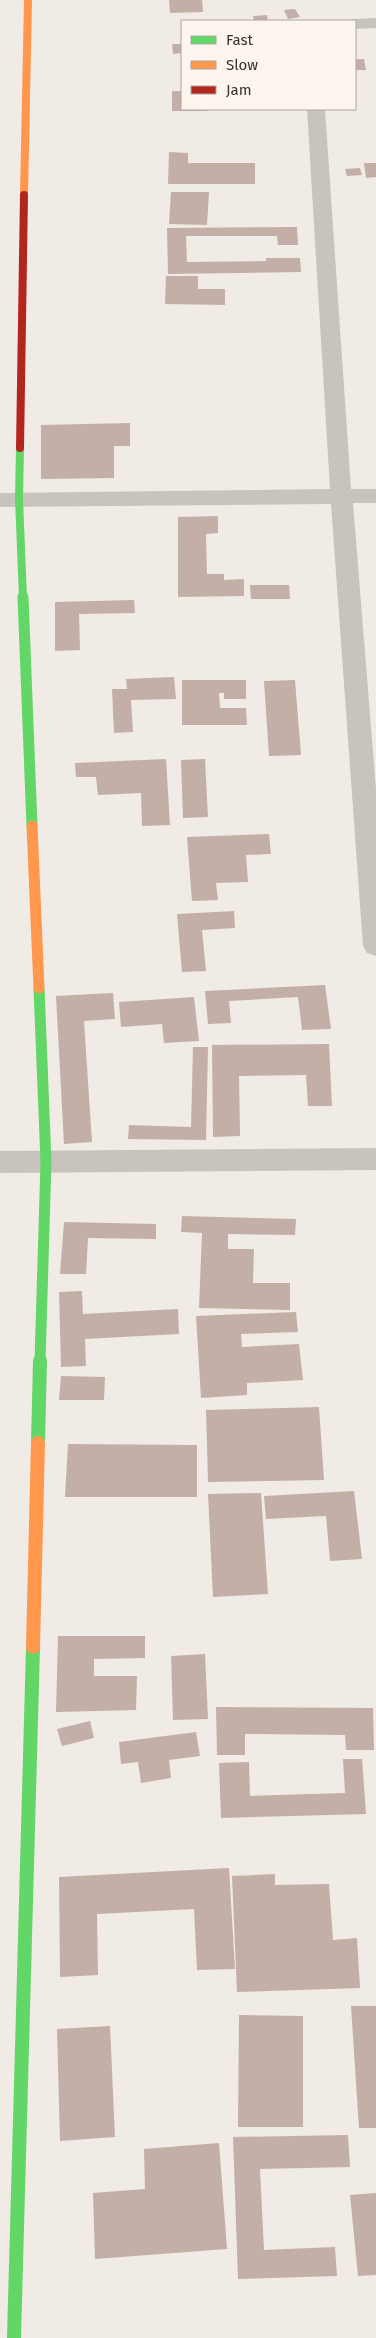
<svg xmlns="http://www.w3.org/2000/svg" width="376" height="2338" font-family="'Fira Sans',sans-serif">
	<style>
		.building { fill: #c3afa7 }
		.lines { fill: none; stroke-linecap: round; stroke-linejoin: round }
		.street { fill: #c9c3be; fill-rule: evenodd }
		.fast-far2 { stroke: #63d668; stroke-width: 8 }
		.fast-far1 { stroke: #63d668; stroke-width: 11 }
		.fast { stroke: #63d668; stroke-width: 14 }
		.slow-far2 { stroke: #ff974d; stroke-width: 8 }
		.slow-far1 { stroke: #ff974d; stroke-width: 11 }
		.slow { stroke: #ff974d; stroke-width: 14 }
		.jam { stroke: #b3261e; stroke-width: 8 }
	</style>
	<rect width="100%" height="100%" fill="#f0ebe5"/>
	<g class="building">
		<polygon points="169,0 202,0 203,12 170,13"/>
		<polygon points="295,9 300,17 288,19 284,10"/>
		<polygon points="267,15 268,21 254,21 253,16"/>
		<polygon points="172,44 182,44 182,53 173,54"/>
		<polygon points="355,59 364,59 366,70 355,70"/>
		<polygon points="172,91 182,91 182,109 207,109 207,111 172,111"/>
		<polygon points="169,152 188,153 188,163 255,163 255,184 168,184"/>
		<polygon points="364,163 376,163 376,177 366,178"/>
		<polygon points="360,168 362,175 347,176 345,169"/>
		<polygon points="171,192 209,192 207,225 169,224"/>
		<polygon points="297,227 298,245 278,245 277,236 186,236 187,262 266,261 266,258 300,258 301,272 168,274 167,228"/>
		<polygon points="166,276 198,276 198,289 225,289 225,305 165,304"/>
		<polygon points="130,423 130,446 114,446 114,478 41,479 41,425"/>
		<polygon points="218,516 218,533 206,534 207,574 224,574 224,580 244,579 244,596 178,597 178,517"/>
		<polygon points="250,585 289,585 290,599 251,599"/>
		<polygon points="134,600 135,613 79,614 80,650 55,651 55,602"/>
		<polygon points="174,677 176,699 131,700 133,732 114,733 112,689 127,689 126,679"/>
		<polygon points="182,680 246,680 246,699 224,699 224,693 219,693 220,708 246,708 247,725 182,725"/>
		<polygon points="295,680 301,755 269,756 264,681"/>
		<polygon points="166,759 170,825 142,826 141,793 98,795 96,777 76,777 75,763"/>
		<polygon points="205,759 208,817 183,818 181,760"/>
		<polygon points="269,834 271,854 246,855 248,882 216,883 218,900 192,901 187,837"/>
		<polygon points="234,911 235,928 202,930 206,971 182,972 177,914"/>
		<polygon points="325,985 331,1029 302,1030 298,997 229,1001 231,1023 208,1024 205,991"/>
		<polygon points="113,993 115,1019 84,1021 92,1142 64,1144 56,996"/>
		<polygon points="194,997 199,1041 164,1043 162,1024 121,1027 119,1002"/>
		<polygon points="329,1044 332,1106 308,1106 306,1075 239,1076 240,1136 213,1137 212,1045"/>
		<polygon points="193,1047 208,1047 206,1140 128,1139 129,1125 191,1127"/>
		<polygon points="182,1216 296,1219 295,1235 228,1234 228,1249 254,1249 253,1283 290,1283 290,1310 199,1308 202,1233 181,1232"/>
		<polygon points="64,1222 156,1224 156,1239 88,1238 86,1274 60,1274"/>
		<polygon points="82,1291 83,1314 178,1309 179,1334 85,1339 86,1366 61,1367 59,1292"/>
		<polygon points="296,1312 298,1332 241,1334 242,1347 299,1344 303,1380 247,1383 247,1395 201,1398 196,1316"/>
		<polygon points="61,1376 105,1377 104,1400 59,1400"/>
		<polygon points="319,1407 324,1480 208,1482 206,1410"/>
		<polygon points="68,1444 197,1445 197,1497 65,1497"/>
		<polygon points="354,1491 362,1559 330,1561 326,1516 266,1519 264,1496"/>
		<polygon points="261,1493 268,1594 213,1597 208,1494"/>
		<polygon points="58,1636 145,1636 145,1658 94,1659 94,1676 137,1676 136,1710 56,1712"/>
		<polygon points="205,1654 208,1719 173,1720 171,1656"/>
		<polygon points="216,1707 373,1708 374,1750 346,1750 345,1735 245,1734 245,1755 217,1755"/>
		<polygon points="90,1721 94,1738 62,1746 57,1729"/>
		<polygon points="196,1732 200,1756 169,1760 171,1778 141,1783 138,1762 121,1764 119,1742"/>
		<polygon points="343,1759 362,1759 366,1814 221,1818 219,1763 249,1762 250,1796 345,1793"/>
		<polygon points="229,1868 235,1969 197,1970 194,1909 97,1914 98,1975 60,1977 59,1877"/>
		<polygon points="275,1874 275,1885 329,1884 333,1940 357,1938 360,1988 237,1992 232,1876"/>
		<polygon points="351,2006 376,2006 376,2128 359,2128"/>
		<polygon points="239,2015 303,2016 303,2127 238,2127"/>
		<polygon points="110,2026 115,2137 60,2141 57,2029"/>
		<polygon points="348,2135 350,2167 260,2169 264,2250 335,2247 337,2276 238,2279 233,2137"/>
		<polygon points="219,2143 227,2249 95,2259 93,2193 145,2189 144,2149"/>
		<polygon points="376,2193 376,2275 358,2276 350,2195"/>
	</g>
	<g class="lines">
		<g class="street">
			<polygon points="376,18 376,28 355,29 355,21 348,21 355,19"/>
			<polygon points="307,109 325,109 351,489 376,489 376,503 353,503 376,789 376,956 367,953 363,946 331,504 0,507 0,493 330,489"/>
			<polygon points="376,1148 376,1170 0,1173 0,1151"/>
		</g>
		<polyline class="fast-far2" points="20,448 19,499 23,598"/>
		<g class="fast-far1">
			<polyline points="23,597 32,826"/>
			<polyline points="39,988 46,1162 40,1362"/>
		</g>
		<g class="fast">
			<polyline points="38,1443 40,1361"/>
			<polyline points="14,2338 33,1647"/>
		</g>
		<polyline class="slow-far2" points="24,195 28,0"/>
		<polyline class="slow-far1" points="32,826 39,988"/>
		<polyline class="slow" points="33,1647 38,1443"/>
		<polyline class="jam" points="20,448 24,195"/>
	</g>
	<rect x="181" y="20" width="175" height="90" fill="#fbf5ee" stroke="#aea6a0"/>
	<rect x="191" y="36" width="25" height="8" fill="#63d668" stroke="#aea6a0"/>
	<text x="226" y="45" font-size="15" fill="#3b302b">Fast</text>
	<rect x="191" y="61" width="25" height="8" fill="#ff974d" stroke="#aea6a0"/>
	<text x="226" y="70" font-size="15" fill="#3b302b">Slow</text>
	<rect x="191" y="86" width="25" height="8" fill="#b3261e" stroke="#aea6a0"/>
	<text x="226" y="95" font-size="15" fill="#3b302b">Jam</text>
</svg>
